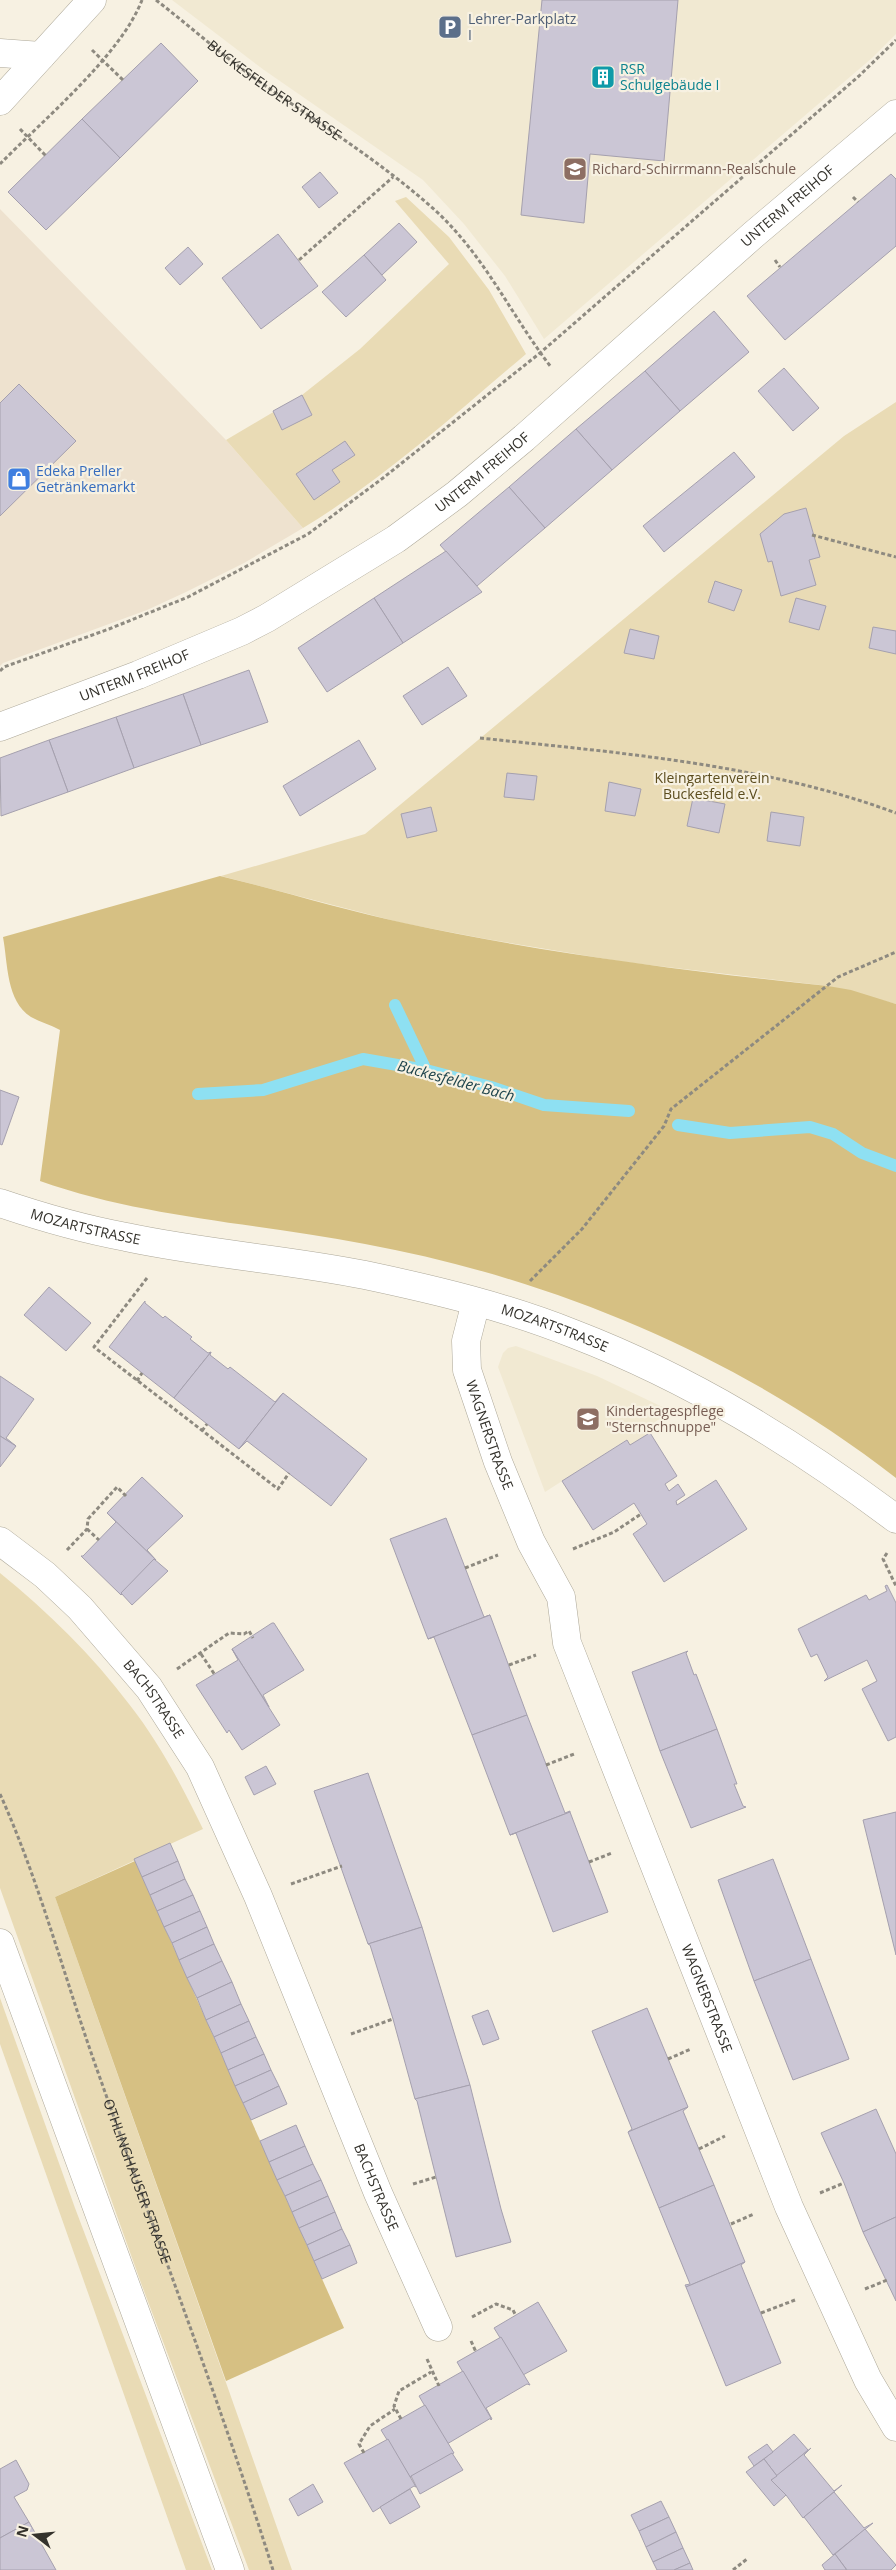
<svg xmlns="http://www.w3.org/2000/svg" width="896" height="2570" font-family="'Open Sans',sans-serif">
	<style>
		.commercial { fill: #eee2cf }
		.built { fill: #f1e9d2 }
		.green { fill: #e9dbb5 }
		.forest { fill: #d6c083 }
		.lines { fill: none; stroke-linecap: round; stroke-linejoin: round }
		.stream { stroke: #8ee0f2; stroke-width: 12 }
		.building { fill: #cbc6d5; stroke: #a5a0ae }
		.minor-casing { stroke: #ada899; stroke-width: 29 }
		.path { stroke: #8e8a80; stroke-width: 3; stroke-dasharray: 4 2.5; stroke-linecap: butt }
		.minor { stroke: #fff; stroke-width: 28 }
		.labels { text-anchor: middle; stroke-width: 4.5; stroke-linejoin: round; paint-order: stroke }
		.service-label { font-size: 14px; fill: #4e5e75; stroke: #f7f1e2; text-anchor: start }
		.culture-label { font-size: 14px; fill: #0d838f; stroke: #f7f1e2; text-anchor: start }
		.street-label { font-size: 14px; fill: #34322c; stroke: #f7f1e2 }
		.education-label { font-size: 14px; fill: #785e54; stroke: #f7f1e2; text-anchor: start }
		.shop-label { font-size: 14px; fill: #366cbe; stroke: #f7f1e2; text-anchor: start }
		.park-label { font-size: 14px; fill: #5c4d1e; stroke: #f7f1e2 }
		.water-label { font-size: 15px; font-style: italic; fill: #1e444c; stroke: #f7f1e2 }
	</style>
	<rect width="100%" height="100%" fill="#f7f1e2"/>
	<polygon class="commercial" points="0,209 226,440 303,528 244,563 186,592 147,610 3,663 0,666"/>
	<g class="built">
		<polygon points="172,0 896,0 896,34 872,58 544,339 505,276 464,224 423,180 264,70"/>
		<polygon points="516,1346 597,1376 671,1411 645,1429 648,1434 630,1445 626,1440 545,1492 498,1367 503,1353 508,1348"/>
	</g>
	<g class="green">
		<path d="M 406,197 L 449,237 L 489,290 L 526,354 C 454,415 384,479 303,528 L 226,440 L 302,395 L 360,349 L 449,264 L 395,201 Z"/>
		<polygon points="896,402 896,1004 828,986 624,962 486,939 402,923 221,876 365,834 844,436"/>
		<path d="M 0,1573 C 48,1612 92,1655 129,1704 C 159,1742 182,1786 203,1829 L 55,1897 L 292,2570 L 249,2570 L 141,2283 L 0,1888 Z"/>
		<polygon points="0,1998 75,2208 212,2570 186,2570 0,2044"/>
	</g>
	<g class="forest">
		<path d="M 220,876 C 282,891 343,910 404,923 C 544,953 686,971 828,986 L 851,990 L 896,1004 L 896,1478 C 742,1358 556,1279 365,1244 C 257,1223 144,1218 40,1181 L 60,1030 C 51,1025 40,1022 31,1017 C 6,1001 8,964 3,937 Z"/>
		<polygon points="135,1861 344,2328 226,2381 55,1897"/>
	</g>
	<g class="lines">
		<g class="stream">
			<polyline points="395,1005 426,1070"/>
			<polyline points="198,1094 263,1090 363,1059 426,1070 491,1087 544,1105 629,1111"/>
			<polyline points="678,1125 730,1133 810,1127 833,1134 862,1153 896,1166"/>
		</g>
	</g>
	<g class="building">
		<polygon points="542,0 678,0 664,161 590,154 584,223 521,215"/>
		<polygon points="161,43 198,81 120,158 82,119"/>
		<polygon points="82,119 120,158 46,230 8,192"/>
		<polygon points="320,172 338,193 319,208 302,187"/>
		<polygon points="891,174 896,179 896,246 785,340 747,296"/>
		<polygon points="399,223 417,242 382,275 364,255"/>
		<polygon points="278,234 318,286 261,329 222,278"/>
		<polygon points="188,247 203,264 180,285 165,268"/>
		<polygon points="364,255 386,280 346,317 322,292"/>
		<polygon points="714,311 749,352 680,411 645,371"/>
		<polygon points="784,368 819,408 793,431 758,391"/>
		<polygon points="645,371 680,411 612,470 576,429"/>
		<polygon points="19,384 76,441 0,516 0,403"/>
		<polygon points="302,395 312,415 282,430 273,411"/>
		<polygon points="576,429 612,470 545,528 509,487"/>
		<polygon points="345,441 355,455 332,470 340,482 314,500 296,474"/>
		<polygon points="734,452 755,477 664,552 643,526"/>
		<polygon points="509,487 545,528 477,586 440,545"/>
		<polygon points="806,508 820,557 809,560 816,585 781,596 772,561 768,562 760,534 784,514"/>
		<polygon points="446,551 482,592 403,643 374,598"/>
		<polygon points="715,581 742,590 734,611 708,602"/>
		<polygon points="374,598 403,643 327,692 298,648"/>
		<polygon points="796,598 826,606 819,630 789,622"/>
		<polygon points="873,627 896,631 896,654 869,648"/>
		<polygon points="630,629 659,636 654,659 624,653"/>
		<polygon points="448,667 467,696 422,725 403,696"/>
		<polygon points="249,670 268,722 201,745 183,694"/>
		<polygon points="183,694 201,745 134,768 116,717"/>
		<polygon points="116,717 134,768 68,792 49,740"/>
		<polygon points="49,740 68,792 1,816 0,758"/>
		<polygon points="359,740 376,769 300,816 283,786"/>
		<polygon points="507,773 537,776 534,800 504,797"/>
		<polygon points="609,782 641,789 635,816 605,811"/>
		<polygon points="693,798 725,804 719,833 687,826"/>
		<polygon points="431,807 437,831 407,838 401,814"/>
		<polygon points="771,812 804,817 800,846 767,841"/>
		<polygon points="0,1090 19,1097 2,1145 0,1144"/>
		<polygon points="49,1287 91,1323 66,1351 24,1315"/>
		<polygon points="145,1301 145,1303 163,1318 165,1316 192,1337 190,1339 208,1353 211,1352 174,1398 109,1347"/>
		<polygon points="211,1352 210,1355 228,1369 230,1367 275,1402 283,1393 239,1449 174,1398"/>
		<polygon points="0,1376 34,1399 6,1438 16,1446 0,1436"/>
		<polygon points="283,1393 367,1459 331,1506 247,1441 239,1449"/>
		<polygon points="647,1428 677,1476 665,1484 669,1491 678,1484 685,1495 676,1501 677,1505 716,1480 747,1529 664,1582 633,1534 647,1524 634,1503 593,1530 562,1481 627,1440 630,1445 648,1434 645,1429"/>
		<polygon points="0,1436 16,1446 0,1467"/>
		<polygon points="142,1477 183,1516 147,1550 156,1560 107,1513"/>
		<polygon points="107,1513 156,1560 121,1595 81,1556 83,1556 116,1522"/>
		<polygon points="446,1518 484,1617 490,1615 428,1639 390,1539"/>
		<polygon points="154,1559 168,1571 132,1605 121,1593"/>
		<polygon points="887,1585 896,1603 896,1737 888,1741 862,1689 877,1681 867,1660 824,1681 828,1677 817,1654 811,1657 798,1629 866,1595 869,1600 887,1591 885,1586"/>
		<polygon points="490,1615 527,1715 472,1735 434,1637 428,1639"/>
		<polygon points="272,1623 274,1623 304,1670 263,1695 269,1707 232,1649"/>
		<polygon points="232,1649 280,1725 242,1750 229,1730 227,1733 196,1685 238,1660"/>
		<polygon points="688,1651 686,1653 694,1675 696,1674 717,1729 660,1751 632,1672"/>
		<polygon points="527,1715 565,1813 570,1811 570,1812 510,1835 472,1735"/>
		<polygon points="717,1729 737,1784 734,1784 743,1806 746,1807 691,1828 660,1751"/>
		<polygon points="266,1766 276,1784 254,1795 245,1777"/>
		<polygon points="368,1773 422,1927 368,1944 314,1791"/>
		<polygon points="570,1812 608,1912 553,1932 516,1833 510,1835"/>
		<polygon points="896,1812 896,1955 863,1820"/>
		<polygon points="170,1843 178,1861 142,1877 134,1859"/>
		<polygon points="773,1859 811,1959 754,1981 718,1880"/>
		<polygon points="178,1861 185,1879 150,1895 142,1877"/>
		<polygon points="185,1879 193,1895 157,1911 150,1895"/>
		<polygon points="193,1895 200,1911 164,1927 157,1911"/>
		<polygon points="200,1911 207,1927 172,1943 164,1927"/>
		<polygon points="207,1927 214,1944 179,1960 172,1943"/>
		<polygon points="422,1927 470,2085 415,2099 393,2019 370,1945 368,1944"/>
		<polygon points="214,1944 222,1961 187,1978 179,1960"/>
		<polygon points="811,1959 849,2059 793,2080 754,1981"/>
		<polygon points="222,1961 232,1982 197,1998 187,1978"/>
		<polygon points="232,1982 241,2004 206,2020 197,1998"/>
		<polygon points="241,2004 249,2021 214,2037 206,2020"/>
		<polygon points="647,2008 688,2107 628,2132 632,2129 592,2031"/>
		<polygon points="488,2010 499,2039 483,2045 472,2016"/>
		<polygon points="249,2021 256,2037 221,2053 214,2037"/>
		<polygon points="256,2037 264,2054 228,2070 221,2053"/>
		<polygon points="264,2054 271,2070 235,2086 228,2070"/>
		<polygon points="271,2070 279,2086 243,2103 235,2086"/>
		<polygon points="470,2085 501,2209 511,2242 456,2257 417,2101 415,2099"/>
		<polygon points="279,2086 287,2104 251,2120 243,2103"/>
		<polygon points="688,2107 683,2111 714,2185 659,2208 628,2132"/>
		<polygon points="876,2109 896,2154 896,2217 863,2232 844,2183 821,2133"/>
		<polygon points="296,2125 305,2146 269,2162 260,2141"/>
		<polygon points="305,2146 313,2164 277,2180 269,2162"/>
		<polygon points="313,2164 321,2180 285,2196 277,2180"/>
		<polygon points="321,2180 328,2196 292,2212 285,2196"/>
		<polygon points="714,2185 745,2262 686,2287 685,2285 690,2284 659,2208"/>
		<polygon points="328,2196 335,2212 299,2228 292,2212"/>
		<polygon points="335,2212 342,2229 307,2245 299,2228"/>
		<polygon points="896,2217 896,2301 863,2232"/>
		<polygon points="342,2229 350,2245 314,2261 307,2245"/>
		<polygon points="350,2245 357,2263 322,2279 314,2261"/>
		<polygon points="745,2262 741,2265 781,2363 726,2386 686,2287"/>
		<polygon points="538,2302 567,2351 523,2375 494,2328"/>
		<polygon points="501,2337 530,2385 527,2384 486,2408 492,2419 491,2420 457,2362"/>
		<polygon points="463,2371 491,2418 447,2444 419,2396"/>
		<polygon points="425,2405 454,2453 410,2477 381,2430"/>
		<polygon points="794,2434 808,2450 777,2476 764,2459"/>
		<polygon points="388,2439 416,2487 414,2486 373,2512 344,2463"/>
		<polygon points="767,2444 773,2452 754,2466 748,2457"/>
		<polygon points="811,2448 804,2455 834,2491 842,2485 803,2518 786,2495 771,2480"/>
		<polygon points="452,2453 463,2470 420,2494 411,2476"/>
		<polygon points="764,2459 777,2476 771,2480 786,2495 774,2506 746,2472"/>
		<polygon points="16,2460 29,2484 27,2490 14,2497 29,2522 0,2538 0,2469"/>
		<polygon points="313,2484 323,2502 298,2516 289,2499"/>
		<polygon points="410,2489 420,2507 390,2524 380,2507"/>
		<polygon points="834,2492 864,2528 873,2523 833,2555 804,2517"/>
		<polygon points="661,2501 669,2517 639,2531 631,2515"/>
		<polygon points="669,2517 676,2532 646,2547 639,2531"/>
		<polygon points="29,2522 56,2570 0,2570 0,2538"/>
		<polygon points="865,2529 896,2565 891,2570 847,2570 835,2554"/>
		<polygon points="676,2532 683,2548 653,2562 646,2547"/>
		<polygon points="683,2548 690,2563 674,2570 657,2570 653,2562"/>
		<polygon points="835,2554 846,2569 846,2570 825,2570 822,2565"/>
		<polygon points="690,2563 693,2570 674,2570"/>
	</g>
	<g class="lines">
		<g class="minor-casing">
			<g id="minor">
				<polyline points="0,53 41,56"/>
				<polyline points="0,101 92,0"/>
				<path id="s3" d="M 0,727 L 138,675 L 242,631 L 267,618 L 396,539 L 457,494 L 524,438 L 753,235 L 896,114"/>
				<path id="s4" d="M 0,1203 C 41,1217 83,1229 126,1237 C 205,1254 286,1259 365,1275 C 436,1290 507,1307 574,1334 C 691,1379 796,1444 896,1519"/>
				<path id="s5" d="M 476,1302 L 466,1341 L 467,1370 L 498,1462 L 531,1542 L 561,1597 L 567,1643 L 789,2207 L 868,2380 L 896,2427"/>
				<path id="s6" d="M 0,1541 L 45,1575 L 80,1608 L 149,1688 L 200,1767 L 258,1896 L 378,2193 L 438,2327"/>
				<polyline points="0,1943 230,2570"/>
			</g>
		</g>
		<g class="path">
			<path id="s1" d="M 156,0 C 191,27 224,57 260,82 C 320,124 383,163 437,212 C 486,258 511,315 551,367"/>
			<polyline points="92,50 123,80"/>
			<polyline points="20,129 46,156"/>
			<path d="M 0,164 C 43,120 121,55 142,0"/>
			<polyline points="853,197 858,202"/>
			<polyline points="299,260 393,177"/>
			<polyline points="775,260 780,267"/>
			<polyline points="812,535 896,557"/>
			<polyline points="0,671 4,667 109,629 188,597 308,534 383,478 540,353 859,76 896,40"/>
			<path d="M 480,738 C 620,753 764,764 896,813"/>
			<polyline points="147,1278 94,1347 278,1489 289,1473"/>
			<polyline points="530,1281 582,1229 664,1126 671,1109 838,977 896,952"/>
			<polyline points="137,1381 142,1373"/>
			<polyline points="202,1431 207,1424"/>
			<polyline points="87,1529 99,1540"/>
			<polyline points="573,1549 614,1532 641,1514"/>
			<polyline points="67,1550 87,1529 88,1519 117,1487 126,1496"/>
			<polyline points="887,1553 883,1559 896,1586"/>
			<polyline points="465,1568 498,1555"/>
			<polyline points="201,1654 215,1675"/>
			<polyline points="509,1665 536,1655"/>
			<polyline points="177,1669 229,1633 244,1634 249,1631 253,1638"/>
			<polyline points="546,1765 574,1754"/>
			<path id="s2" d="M 0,1794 C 41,1885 66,1984 100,2078 C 158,2242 221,2404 273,2570"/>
			<polyline points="589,1862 612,1853"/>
			<polyline points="291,1884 342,1866"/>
			<polyline points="351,2034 393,2019"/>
			<polyline points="668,2059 691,2049"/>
			<polyline points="699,2149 725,2136"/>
			<polyline points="413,2184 436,2177"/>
			<polyline points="820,2193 844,2183"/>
			<polyline points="731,2224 754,2214"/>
			<polyline points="865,2289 887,2280"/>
			<polyline points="761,2313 795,2300"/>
			<polyline points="472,2317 496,2304 513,2310 516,2316"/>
			<polyline points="471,2341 476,2352"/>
			<polyline points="427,2359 439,2386"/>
			<polyline points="401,2419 394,2406 399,2391 431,2372"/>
			<polyline points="364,2453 359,2444 370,2426 395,2409"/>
			<polyline points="733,2570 747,2559"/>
		</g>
		<use href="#minor" class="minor"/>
	</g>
	<defs>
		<g id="parking-square" transform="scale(1.25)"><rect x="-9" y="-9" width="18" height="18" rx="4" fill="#5c6f8a" stroke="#f7f1e2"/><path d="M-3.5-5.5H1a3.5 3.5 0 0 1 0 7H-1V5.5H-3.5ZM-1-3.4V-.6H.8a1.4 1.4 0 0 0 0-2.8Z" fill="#fff"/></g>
		<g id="building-square" transform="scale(1.25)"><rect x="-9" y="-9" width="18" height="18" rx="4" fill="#0f9aa8" stroke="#f7f1e2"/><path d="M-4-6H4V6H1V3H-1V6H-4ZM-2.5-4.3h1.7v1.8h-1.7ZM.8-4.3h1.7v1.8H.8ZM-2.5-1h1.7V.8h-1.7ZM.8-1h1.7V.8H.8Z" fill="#fff"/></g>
		<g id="school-square" transform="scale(1.25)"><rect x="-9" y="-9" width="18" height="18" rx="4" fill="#8d6e63" stroke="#f7f1e2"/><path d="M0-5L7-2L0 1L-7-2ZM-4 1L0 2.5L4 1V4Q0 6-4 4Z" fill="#fff"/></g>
		<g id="shop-square" transform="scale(1.25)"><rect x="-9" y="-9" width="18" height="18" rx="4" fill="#3f7fe0" stroke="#f7f1e2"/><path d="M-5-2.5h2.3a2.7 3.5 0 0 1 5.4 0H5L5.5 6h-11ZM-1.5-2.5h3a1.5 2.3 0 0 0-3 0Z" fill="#fff"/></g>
	</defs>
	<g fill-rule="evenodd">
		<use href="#parking-square" x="450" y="27"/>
		<use href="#building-square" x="603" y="77"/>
		<use href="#school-square" x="575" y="169"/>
		<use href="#shop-square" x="19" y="479"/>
		<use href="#school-square" x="588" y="1419"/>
	</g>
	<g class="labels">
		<g class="service-label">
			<text x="468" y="24">Lehrer-Parkplatz<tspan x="468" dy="16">I</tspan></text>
		</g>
		<g class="culture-label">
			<text x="620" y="74">RSR<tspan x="620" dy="16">Schulgebäude I</tspan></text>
		</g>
		<g class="street-label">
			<text dy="5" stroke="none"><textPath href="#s1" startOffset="149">BUCKESFELDER STRASSE</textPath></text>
			<text dy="5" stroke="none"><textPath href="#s3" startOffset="954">UNTERM FREIHOF</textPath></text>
			<text dy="5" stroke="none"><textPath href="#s3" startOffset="549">UNTERM FREIHOF</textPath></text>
			<text dy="5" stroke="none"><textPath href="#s3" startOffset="144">UNTERM FREIHOF</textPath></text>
			<text dy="5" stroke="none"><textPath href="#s4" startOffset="89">MOZARTSTRASSE</textPath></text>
			<text dy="5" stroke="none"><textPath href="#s4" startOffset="570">MOZARTSTRASSE</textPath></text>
			<text dy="5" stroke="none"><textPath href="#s5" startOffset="138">WAGNERSTRASSE</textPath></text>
			<text dy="5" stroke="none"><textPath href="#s6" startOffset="222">BACHSTRASSE</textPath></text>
			<text dy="5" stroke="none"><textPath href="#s5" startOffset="744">WAGNERSTRASSE</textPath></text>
			<text dy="5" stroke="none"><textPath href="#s2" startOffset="411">OTHLINGHAUSER STRASSE</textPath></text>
			<text dy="5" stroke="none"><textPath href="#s6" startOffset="760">BACHSTRASSE</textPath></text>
		</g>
		<g class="education-label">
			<text x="592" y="174">Richard-Schirrmann-Realschule</text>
			<text x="606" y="1416">Kindertagespflege<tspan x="606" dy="16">"Sternschnuppe"</tspan></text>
		</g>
		<g class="shop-label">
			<text x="36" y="476">Edeka Preller<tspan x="36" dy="16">Getränkemarkt</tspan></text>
		</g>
		<g class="park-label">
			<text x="712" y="783">Kleingartenverein<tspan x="712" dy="16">Buckesfeld e.V.</tspan></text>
		</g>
		<g class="water-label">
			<text transform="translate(456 1081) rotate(15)" y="5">Buckesfelder Bach</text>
		</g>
	</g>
	<g transform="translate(35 2535) rotate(286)" stroke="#f7f1e2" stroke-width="4" paint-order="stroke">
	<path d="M0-4L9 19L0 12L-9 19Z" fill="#34322c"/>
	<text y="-8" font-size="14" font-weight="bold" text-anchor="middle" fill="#34322c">N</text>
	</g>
</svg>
